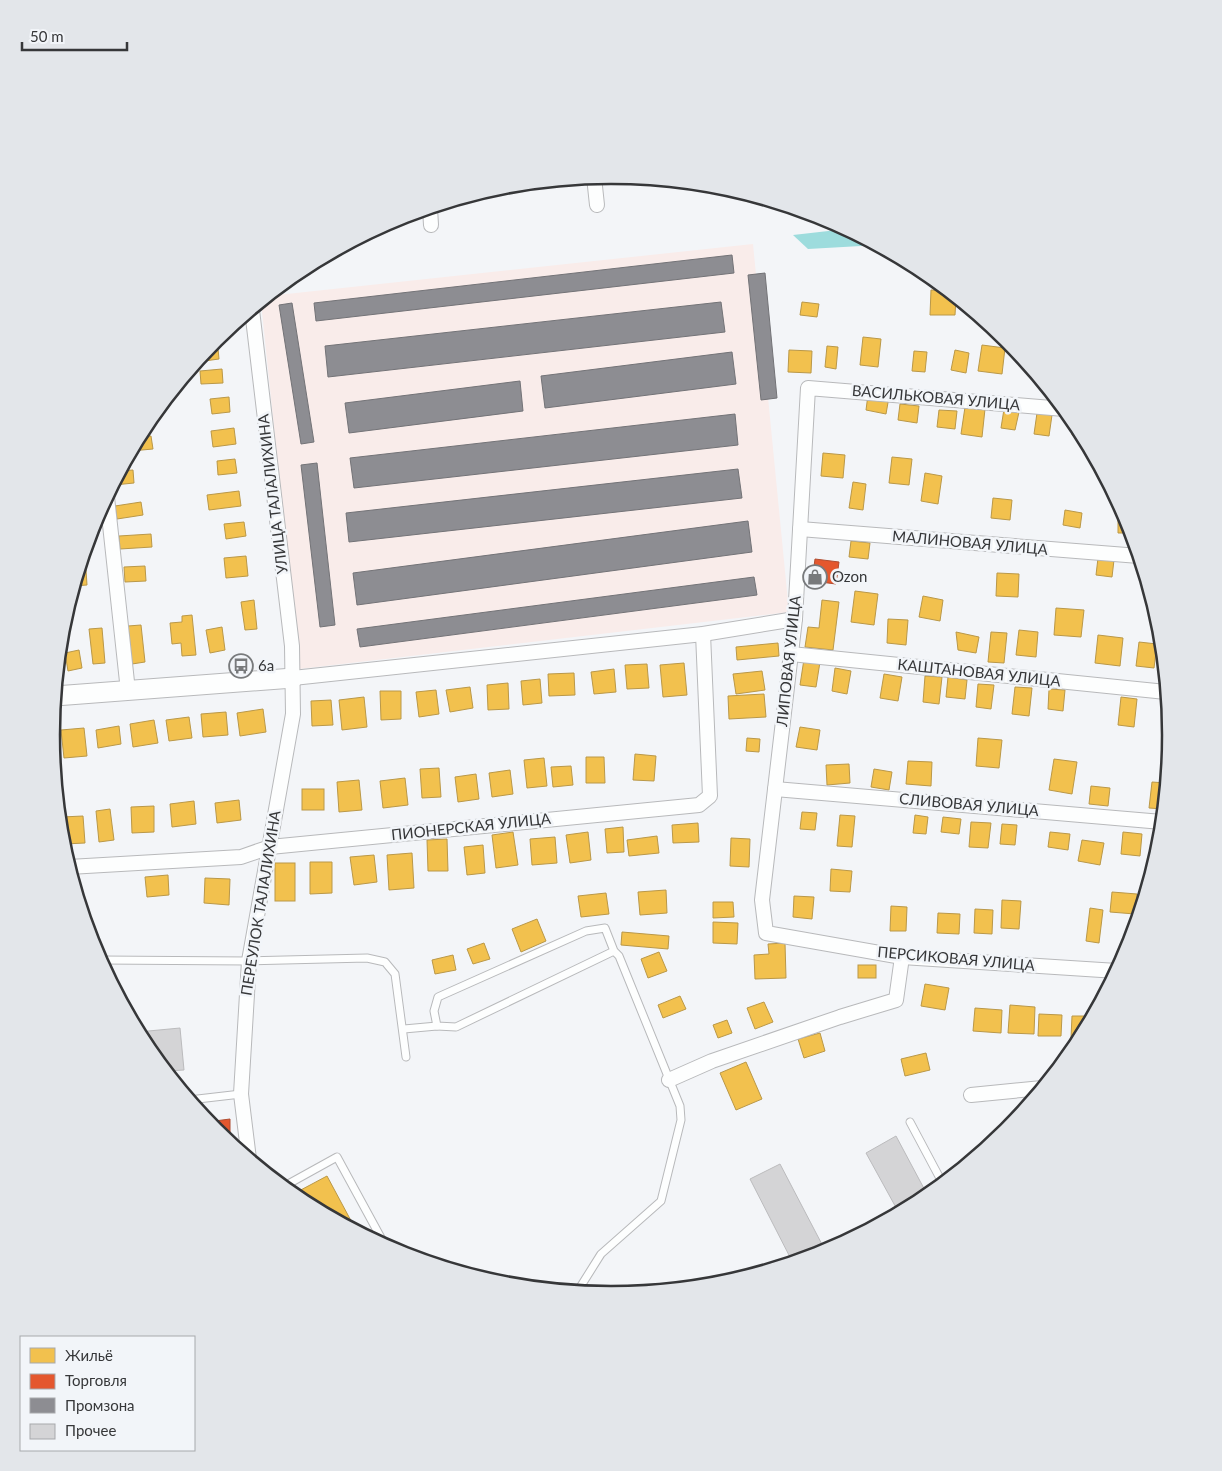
<svg xmlns="http://www.w3.org/2000/svg" width="1222" height="1471" font-family="Lato,sans-serif">
	<style>
		.industrial { fill: #f9ecea }
		.water { fill: #9ddcdd }
		.homes { fill: #f2c14e; stroke: #ba9848 }
		.shops { fill: #e4572e; stroke: #b04d31 }
		.industry { fill: #8d8d92; stroke: #737377 }
		.building { fill: #d4d4d6; stroke: #bbbbbd }
		.lines { fill: none; stroke-linecap: round; stroke-linejoin: round }
		.lane-casing { stroke: #b8b9bb; stroke-width: 9 }
		.street-casing { stroke: #b8b9bb; stroke-width: 16 }
		.secondary-casing { stroke: #b8b9bb; stroke-width: 21 }
		.lane { stroke: #fdfefe; stroke-width: 7 }
		.street { stroke: #fdfefe; stroke-width: 14 }
		.secondary { stroke: #fdfefe; stroke-width: 19 }
		.labels { text-anchor: middle; stroke-width: 5; stroke-linejoin: round; paint-order: stroke }
		.street-label { font-size: 15px; fill: #363739; stroke: #f2f5f9 }
		.poi-label { font-size: 15px; fill: #363739; stroke: #f2f5f9; text-anchor: start }
		.rim { fill: none; stroke: #363739; stroke-width: 2.5 }
	</style>
	<rect width="100%" height="100%" fill="#f3f5f8"/>
	<polygon class="industrial" points="753,244 789,612 299,669 261,302 268,296"/>
	<polygon class="water" points="846,229 870,243 861,246 808,249 793,235"/>
	<g class="homes">
		<polygon points="931,290 947,291 956,298 955,315 930,315"/>
		<polygon points="802,302 819,304 817,317 800,315"/>
		<polygon points="863,337 881,339 878,367 860,365"/>
		<polygon points="217,338 219,359 197,362 215,339"/>
		<polygon points="982,345 1005,348 1002,374 978,371"/>
		<polygon points="827,346 838,347 836,369 825,367"/>
		<polygon points="789,350 812,351 811,373 788,372"/>
		<polygon points="955,350 969,353 966,373 951,370"/>
		<polygon points="914,351 927,352 925,372 912,371"/>
		<polygon points="222,369 223,383 201,384 200,371"/>
		<polygon points="869,387 890,391 886,414 866,410"/>
		<polygon points="229,397 230,412 212,414 210,399"/>
		<polygon points="900,404 919,406 917,423 898,420"/>
		<polygon points="965,407 985,409 982,437 961,434"/>
		<polygon points="1004,409 1019,412 1015,430 1001,428"/>
		<polygon points="939,410 957,411 955,429 937,427"/>
		<polygon points="1037,413 1052,415 1049,436 1034,434"/>
		<polygon points="1074,421 1077,425 1083,437 1072,435"/>
		<polygon points="234,428 236,444 213,447 211,431"/>
		<polygon points="151,436 153,449 131,451 139,437"/>
		<polygon points="823,453 845,455 843,478 821,476"/>
		<polygon points="892,457 912,459 909,485 889,483"/>
		<polygon points="235,459 237,473 218,475 217,461"/>
		<polygon points="133,470 134,483 114,485 120,471"/>
		<polygon points="925,473 942,476 938,504 921,501"/>
		<polygon points="853,482 866,484 863,510 849,508"/>
		<polygon points="239,491 241,506 209,510 207,495"/>
		<polygon points="993,498 1012,500 1010,520 991,518"/>
		<polygon points="141,502 143,515 117,519 115,506"/>
		<polygon points="1118,504 1128,522 1132,533 1118,533"/>
		<polygon points="1065,510 1082,513 1080,528 1063,525"/>
		<polygon points="244,522 246,536 226,539 224,524"/>
		<polygon points="151,534 152,547 120,549 119,536"/>
		<polygon points="851,541 870,543 868,559 849,557"/>
		<polygon points="246,556 248,576 226,578 224,558"/>
		<polygon points="1098,558 1114,560 1112,577 1096,575"/>
		<polygon points="145,566 146,581 125,582 124,567"/>
		<polygon points="86,570 87,585 74,586 79,571"/>
		<polygon points="997,573 1019,574 1018,597 996,596"/>
		<polygon points="855,591 878,594 874,625 851,622"/>
		<polygon points="923,596 943,600 940,621 919,617"/>
		<polygon points="254,600 257,629 245,630 241,602"/>
		<polygon points="822,600 839,602 833,650 805,647 808,627 819,628"/>
		<polygon points="1056,608 1084,610 1081,637 1054,635"/>
		<polygon points="192,615 196,655 182,656 181,643 172,644 170,623 182,622 182,616"/>
		<polygon points="888,619 908,620 906,645 887,643"/>
		<polygon points="141,625 145,662 132,664 128,626"/>
		<polygon points="222,627 225,650 210,653 206,630"/>
		<polygon points="102,628 105,663 93,664 89,629"/>
		<polygon points="1019,630 1038,632 1036,657 1016,655"/>
		<polygon points="956,632 979,637 976,653 958,650"/>
		<polygon points="991,632 1007,633 1004,663 988,662"/>
		<polygon points="1098,635 1123,638 1120,666 1095,663"/>
		<polygon points="1139,642 1157,644 1154,668 1136,666"/>
		<polygon points="778,643 779,656 737,660 736,647"/>
		<polygon points="79,650 82,668 68,671 65,653"/>
		<polygon points="804,659 820,662 816,687 800,685"/>
		<polygon points="684,663 687,695 663,697 660,665"/>
		<polygon points="647,664 649,688 627,689 625,665"/>
		<polygon points="835,668 851,671 847,694 832,691"/>
		<polygon points="614,669 616,692 594,694 591,672"/>
		<polygon points="762,671 765,690 736,694 733,674"/>
		<polygon points="574,673 575,695 549,696 548,674"/>
		<polygon points="884,674 902,677 898,701 880,698"/>
		<polygon points="925,676 942,677 939,704 923,702"/>
		<polygon points="948,677 967,680 965,699 946,697"/>
		<polygon points="540,679 542,703 523,705 521,681"/>
		<polygon points="508,683 509,709 488,710 487,685"/>
		<polygon points="978,684 994,685 991,709 976,707"/>
		<polygon points="470,687 473,708 450,712 446,690"/>
		<polygon points="1015,687 1032,688 1029,716 1012,714"/>
		<polygon points="1049,689 1065,690 1063,711 1048,709"/>
		<polygon points="436,690 439,714 419,717 416,692"/>
		<polygon points="380,691 401,691 401,719 381,720"/>
		<polygon points="764,694 766,717 729,719 728,696"/>
		<polygon points="364,697 367,727 342,730 339,700"/>
		<polygon points="1121,697 1137,699 1134,727 1118,725"/>
		<polygon points="331,700 333,725 312,726 311,701"/>
		<polygon points="263,709 266,732 240,736 237,713"/>
		<polygon points="226,712 228,735 203,737 201,714"/>
		<polygon points="189,717 192,738 169,741 166,720"/>
		<polygon points="154,720 158,743 133,747 130,724"/>
		<polygon points="119,726 121,744 98,748 96,730"/>
		<polygon points="800,727 820,730 817,750 796,747"/>
		<polygon points="84,728 87,756 64,758 61,730"/>
		<polygon points="747,738 760,739 759,752 746,751"/>
		<polygon points="978,738 1002,740 999,768 976,766"/>
		<polygon points="635,754 656,756 654,781 633,780"/>
		<polygon points="586,757 604,757 605,783 586,783"/>
		<polygon points="544,758 547,786 527,788 524,760"/>
		<polygon points="1054,759 1077,762 1072,794 1049,790"/>
		<polygon points="908,761 932,762 931,786 906,784"/>
		<polygon points="849,764 850,783 827,785 826,765"/>
		<polygon points="571,766 573,785 553,787 551,767"/>
		<polygon points="439,768 441,797 422,798 420,769"/>
		<polygon points="874,769 892,772 889,790 871,787"/>
		<polygon points="510,770 513,794 492,797 489,773"/>
		<polygon points="476,774 479,799 458,802 455,777"/>
		<polygon points="405,778 408,805 383,808 380,781"/>
		<polygon points="359,780 362,810 339,812 337,782"/>
		<polygon points="1152,782 1166,783 1163,809 1149,808"/>
		<polygon points="1091,786 1110,788 1108,806 1089,804"/>
		<rect x="302" y="789" width="22" height="21"/>
		<polygon points="239,800 241,820 217,823 215,803"/>
		<polygon points="194,801 196,824 172,827 170,804"/>
		<polygon points="154,806 154,832 132,833 131,807"/>
		<polygon points="110,809 114,840 99,842 96,811"/>
		<polygon points="802,812 817,813 815,830 800,829"/>
		<polygon points="840,815 855,816 852,847 837,846"/>
		<polygon points="915,815 928,817 926,834 913,833"/>
		<polygon points="83,816 85,843 64,844 62,817"/>
		<polygon points="943,817 961,819 959,834 941,832"/>
		<polygon points="971,822 991,823 988,848 969,847"/>
		<polygon points="698,823 699,842 673,843 672,825"/>
		<polygon points="1002,824 1017,825 1015,845 1000,844"/>
		<polygon points="623,827 624,852 607,853 605,829"/>
		<polygon points="513,832 518,865 496,868 492,835"/>
		<polygon points="588,832 591,860 570,863 566,835"/>
		<polygon points="1050,832 1070,834 1068,850 1048,847"/>
		<polygon points="1123,832 1142,834 1140,856 1121,854"/>
		<polygon points="657,836 659,853 629,856 627,840"/>
		<polygon points="555,837 557,863 532,865 530,839"/>
		<polygon points="731,838 750,839 749,867 730,866"/>
		<polygon points="447,839 448,871 428,871 427,840"/>
		<polygon points="1082,840 1104,843 1100,865 1078,861"/>
		<polygon points="483,845 485,873 467,875 464,847"/>
		<polygon points="412,853 414,888 389,890 387,855"/>
		<polygon points="374,855 377,882 354,885 350,857"/>
		<polygon points="310,862 332,862 332,893 310,894"/>
		<rect x="275" y="863" width="20" height="38"/>
		<polygon points="831,869 852,871 850,892 830,891"/>
		<polygon points="168,875 169,895 147,897 145,877"/>
		<polygon points="205,878 230,879 229,905 204,903"/>
		<polygon points="666,890 667,913 640,915 638,892"/>
		<polygon points="1112,892 1137,894 1135,914 1110,912"/>
		<polygon points="606,893 609,914 581,917 578,896"/>
		<polygon points="794,896 814,897 812,919 793,917"/>
		<polygon points="78,898 85,898 85,921"/>
		<polygon points="1002,900 1021,901 1019,929 1001,928"/>
		<polygon points="713,902 733,902 734,917 713,918"/>
		<polygon points="891,906 907,907 906,931 890,931"/>
		<polygon points="1090,908 1103,910 1099,943 1086,941"/>
		<polygon points="975,909 993,910 992,934 974,933"/>
		<polygon points="938,913 960,914 959,934 937,933"/>
		<polygon points="537,919 546,941 521,952 512,929"/>
		<polygon points="713,922 738,923 737,944 713,943"/>
		<polygon points="622,932 669,936 668,949 621,945"/>
		<polygon points="484,943 490,959 473,964 467,949"/>
		<polygon points="785,943 786,978 755,979 754,955 769,954 768,944"/>
		<polygon points="659,952 667,971 648,978 641,959"/>
		<polygon points="453,955 456,970 435,974 432,960"/>
		<rect x="858" y="965" width="18" height="13"/>
		<polygon points="925,984 949,988 945,1010 921,1006"/>
		<polygon points="680,996 686,1009 663,1018 658,1005"/>
		<polygon points="764,1002 773,1022 755,1029 747,1008"/>
		<polygon points="1010,1005 1035,1007 1034,1034 1008,1033"/>
		<polygon points="975,1008 1002,1010 1001,1033 973,1031"/>
		<polygon points="1039,1014 1062,1015 1061,1036 1038,1036"/>
		<polygon points="1072,1016 1093,1016 1081,1038 1071,1038"/>
		<polygon points="727,1020 732,1033 718,1038 713,1025"/>
		<polygon points="820,1033 825,1051 804,1058 798,1039"/>
		<polygon points="926,1053 930,1070 905,1076 901,1059"/>
		<polygon points="746,1062 762,1099 736,1110 720,1073"/>
		<polygon points="327,1176 349,1217 357,1231 302,1202 297,1192"/>
	</g>
	<g class="shops">
		<polygon points="815,559 839,562 836,584 812,581"/>
		<polygon points="230,1119 230,1144 207,1122"/>
	</g>
	<g class="industry">
		<polygon points="732,255 734,273 316,321 314,303"/>
		<polygon points="765,273 777,398 761,400 748,275"/>
		<polygon points="721,302 725,332 328,377 325,346"/>
		<polygon points="292,303 314,442 301,444 279,305"/>
		<polygon points="732,352 736,384 545,408 541,376"/>
		<polygon points="520,381 523,411 349,433 345,403"/>
		<polygon points="735,414 738,445 354,488 350,458"/>
		<polygon points="317,463 335,625 320,627 301,465"/>
		<polygon points="738,469 742,498 349,542 346,513"/>
		<polygon points="748,521 752,552 357,605 353,573"/>
		<polygon points="754,577 757,595 360,647 357,629"/>
	</g>
	<g class="building">
		<polygon points="608,176 611,176 642,179 608,183"/>
		<polygon points="180,1028 184,1070 166,1071 145,1046 138,1032"/>
		<polygon points="896,1136 928,1196 899,1213 866,1153"/>
		<polygon points="780,1164 826,1252 825,1253 793,1263 750,1179"/>
	</g>
	<g class="lines">
		<g class="lane-casing">
			<g id="lane">
				<polyline points="100,960 249,961 367,958 385,962 395,974 406,1057"/>
				<polyline points="404,1029 437,1026"/>
				<polyline points="189,1100 241,1094"/>
				<polyline points="910,1122 943,1184"/>
				<polyline points="289,1192 290,1183 337,1157 386,1247"/>
				<polyline points="579,1289 601,1254 661,1201 681,1120 680,1106 619,956 614,951 456,1027 437,1026 434,1011 438,997 586,931 605,928 614,951"/>
			</g>
		</g>
		<g class="street-casing">
			<g id="street">
				<polyline points="594,177 597,205"/>
				<polyline points="430,208 431,225"/>
				<polyline points="1064,409 808,388 795,619 762,900 766,933 902,957 1117,971"/>
				<polyline points="107,497 128,691"/>
				<polyline points="800,529 1139,556"/>
				<polyline points="791,654 1166,692"/>
				<polyline points="293,678 703,634 795,619"/>
				<polyline points="775,789 1162,822"/>
				<polyline points="69,867 241,857 270,847 699,805 710,796 703,634"/>
				<polyline points="669,1080 712,1061 840,1017 896,1000 902,957"/>
				<polyline points="971,1095 1042,1088"/>
				<polyline points="249,1159 241,1094 249,961 293,714 292,646 252,310"/>
			</g>
		</g>
		<g class="secondary-casing">
			<polyline id="secondary" points="55,696 293,678"/>
		</g>
		<use href="#lane" class="lane"/>
		<use href="#street" class="street"/>
		<use href="#secondary" class="secondary"/>
	</g>
	<defs>
		<g id="shop-ring" transform="scale(1.25)"><circle r="9.5" fill="#f2f5f9" stroke="#787a7c" stroke-width="1.5"/><path d="M-5-2.5h2.3a2.7 3.5 0 0 1 5.4 0H5L5.5 6h-11ZM-1.5-2.5h3a1.5 2.3 0 0 0-3 0Z" fill="#787a7c"/></g>
		<g id="bus-ring" transform="scale(1.25)"><circle r="9.5" fill="#f2f5f9" stroke="#787a7c" stroke-width="1.5"/><path d="M-5-6H5V4H4V6H2V4H-2V6H-4V4H-5ZM-3.5-4V0h7V-4ZM-3.5 1.2v1.5H-2V1.2ZM2 1.2v1.5H3.5V1.2Z" fill="#787a7c"/></g>
	</defs>
	<g fill-rule="evenodd">
		<use href="#shop-ring" x="815" y="577"/>
		<use href="#bus-ring" x="241" y="666"/>
	</g>
	<g class="labels">
		<g class="street-label">
			<text transform="translate(936 398) rotate(5)" y="5">ВАСИЛЬКОВАЯ УЛИЦА</text>
			<text transform="translate(273 494) rotate(-97)" y="5">УЛИЦА ТАЛАЛИХИНА</text>
			<text transform="translate(970 543) rotate(5)" y="5">МАЛИНОВАЯ УЛИЦА</text>
			<text transform="translate(789 661) rotate(-84)" y="5">ЛИПОВАЯ УЛИЦА</text>
			<text transform="translate(979 673) rotate(6)" y="5">КАШТАНОВАЯ УЛИЦА</text>
			<text transform="translate(969 805) rotate(5)" y="5">СЛИВОВАЯ УЛИЦА</text>
			<text transform="translate(471 827) rotate(-6)" y="5">ПИОНЕРСКАЯ УЛИЦА</text>
			<text transform="translate(261 903) rotate(-81)" y="5">ПЕРЕУЛОК ТАЛАЛИХИНА</text>
			<text transform="translate(956 959) rotate(5)" y="5">ПЕРСИКОВАЯ УЛИЦА</text>
		</g>
		<g class="poi-label">
			<text x="832" y="582">Ozon</text>
			<text x="258" y="671">6а</text>
		</g>
	</g>
	<path d="M0 0H1222V1471H0ZM60 735a551 551 0 1 1 1102 0a551 551 0 1 1-1102 0Z" fill="#e3e6ea" fill-rule="evenodd"/>
	<path class="rim" d="M60 735a551 551 0 1 1 1102 0a551 551 0 1 1-1102 0Z"/>
	<rect x="20" y="1336" width="175" height="115" fill="#f2f5f9" stroke="#a7a9ac"/>
	<rect x="30" y="1348" width="25" height="15" fill="#f2c14e" stroke="#a7a9ac"/>
	<text x="65" y="1361" font-size="15" fill="#363739">Жильё</text>
	<rect x="30" y="1374" width="25" height="15" fill="#e4572e" stroke="#a7a9ac"/>
	<text x="65" y="1386" font-size="15" fill="#363739">Торговля</text>
	<rect x="30" y="1398" width="25" height="15" fill="#8d8d92" stroke="#a7a9ac"/>
	<text x="65" y="1411" font-size="15" fill="#363739">Промзона</text>
	<rect x="30" y="1424" width="25" height="15" fill="#d4d4d6" stroke="#a7a9ac"/>
	<text x="65" y="1436" font-size="15" fill="#363739">Прочее</text>
	<path d="M22 42v8h105v-8" fill="none" stroke="#363739" stroke-width="2.5"/>
	<text x="30" y="42" font-size="15" fill="#363739" stroke="#f2f5f9" stroke-width="4" paint-order="stroke">50 m</text>
</svg>
